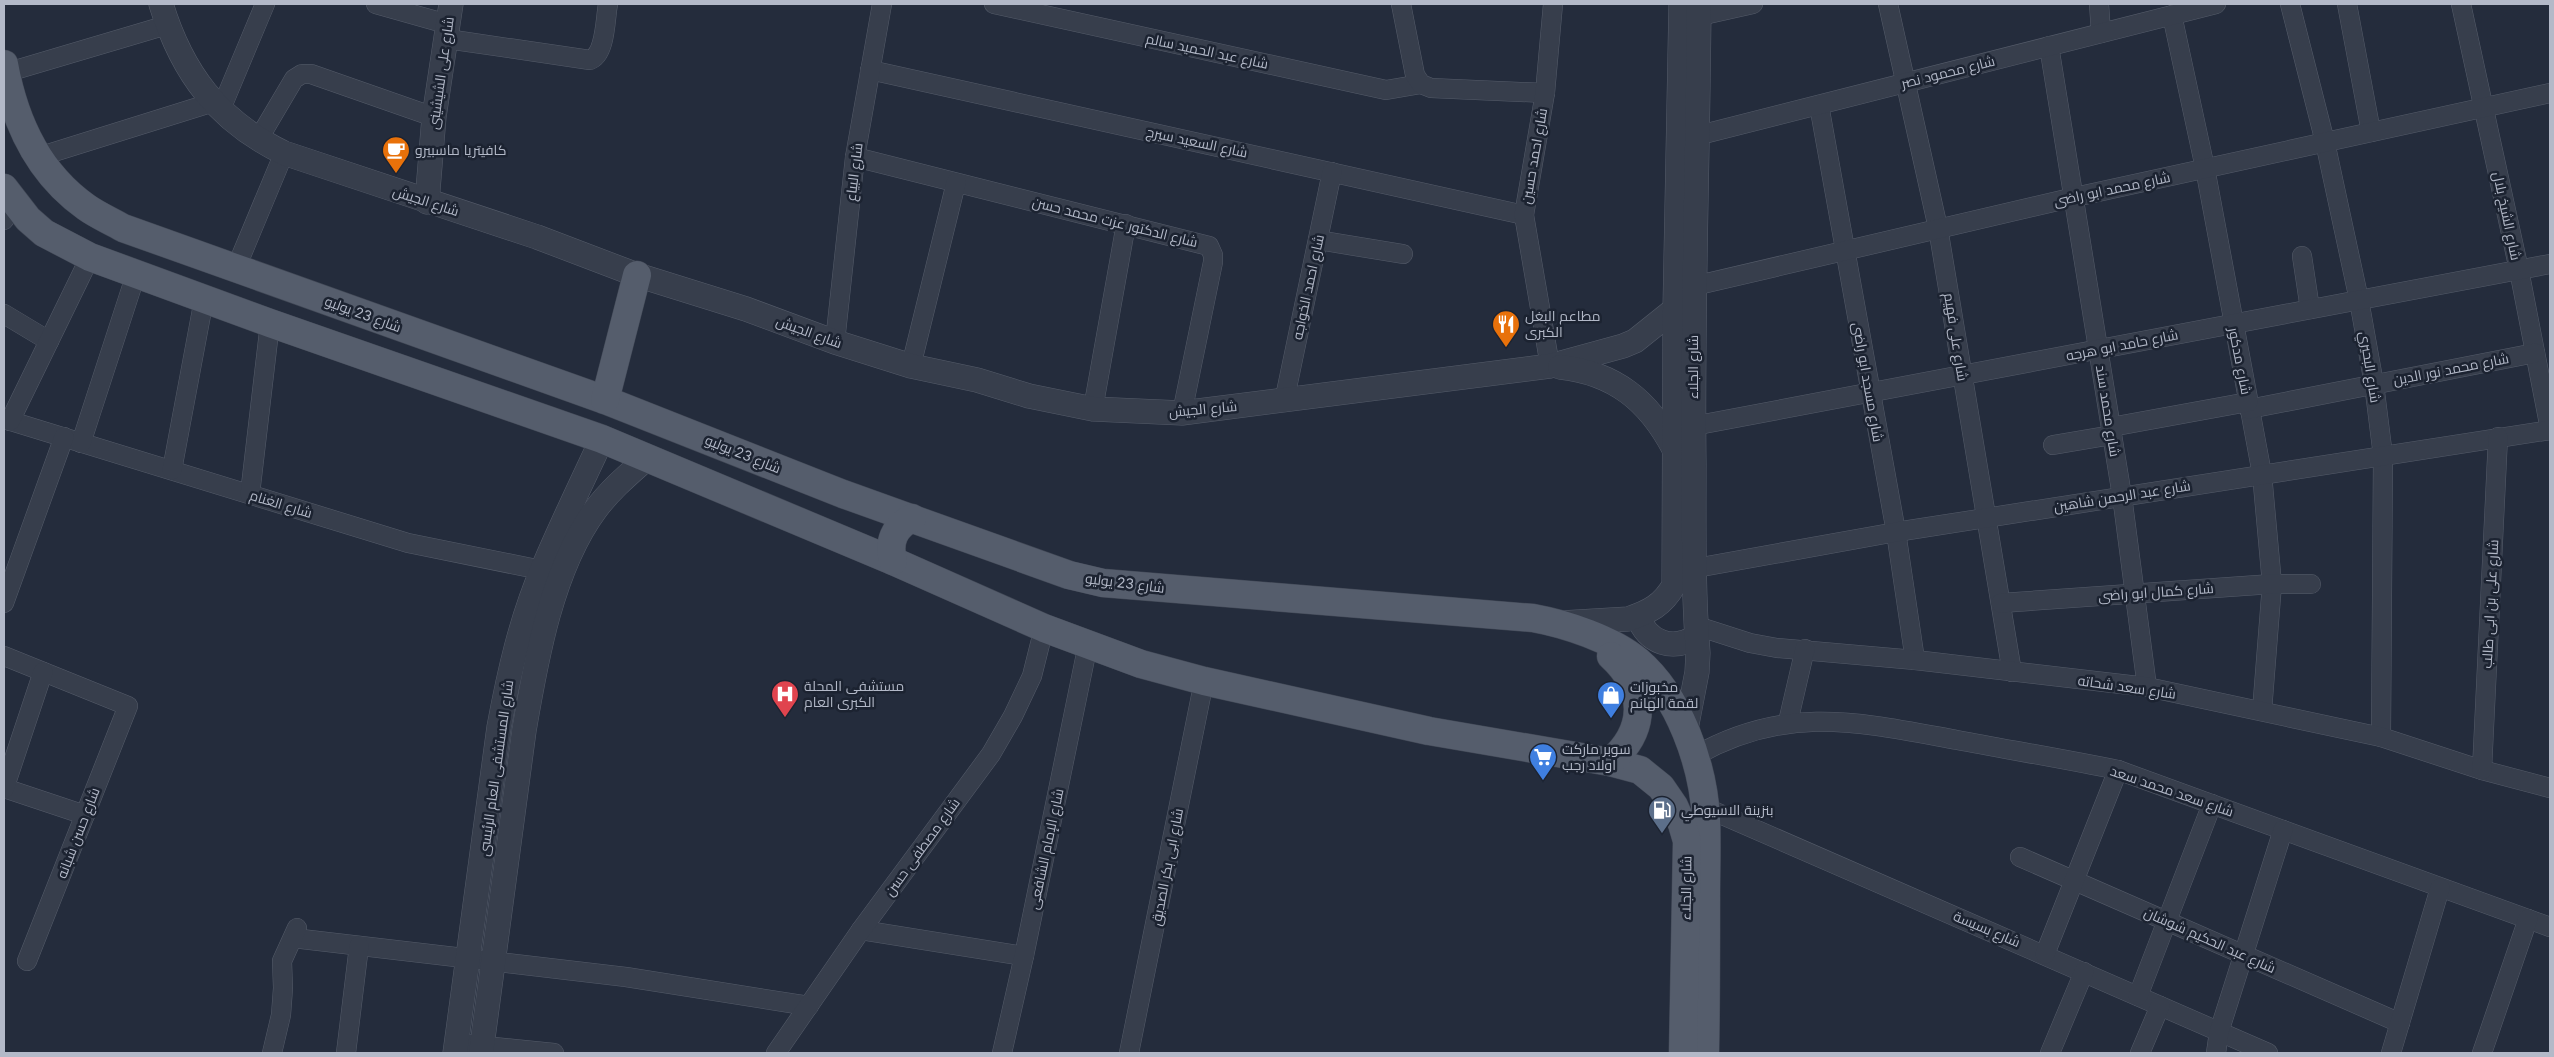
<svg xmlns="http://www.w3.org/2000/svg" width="2554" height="1057" font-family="Inter,Cairo,sans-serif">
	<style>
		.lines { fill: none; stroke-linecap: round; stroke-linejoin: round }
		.minor-casing { stroke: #555c6a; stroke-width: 20 }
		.tertiary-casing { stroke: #555c6a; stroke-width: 25 }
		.primary-casing { stroke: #404755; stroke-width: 29 }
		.minor { stroke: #373e4c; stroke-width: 19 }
		.tertiary { stroke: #373e4c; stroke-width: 24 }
		.primary { stroke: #555d6c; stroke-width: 28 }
		.labels { text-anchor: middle; stroke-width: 5; stroke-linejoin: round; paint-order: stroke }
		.street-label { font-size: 14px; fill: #b3b9c8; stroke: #1c2331 }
		.poi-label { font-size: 14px; fill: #b3b9c8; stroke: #1c2331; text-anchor: start }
	</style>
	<rect width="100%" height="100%" fill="#242c3c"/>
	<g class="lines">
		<g class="minor-casing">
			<g id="minor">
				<polyline points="376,4 447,24"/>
				<polyline points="994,4 1386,90 1421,84"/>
				<polyline points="1401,4 1415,75 1421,84 1431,88 1545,93"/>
				<polyline points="1888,4 1938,228 2012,672"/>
				<polyline points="2099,4 2101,33"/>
				<polyline points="2290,4 2325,142 2359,300 2374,384 2383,456 2381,737"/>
				<polyline points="2347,4 2371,132"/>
				<polyline points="2461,4 2519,270 2550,429"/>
				<polyline points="2172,15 2205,168 2262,474 2272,584 2262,711"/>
				<polyline points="1686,19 1753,4"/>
				<path d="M 447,39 L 590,60 C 606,54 605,19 608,4"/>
				<polyline points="2049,46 2122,496 2147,687"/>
				<polyline points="870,70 1524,215"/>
				<polyline points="5,73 167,25"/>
				<polyline points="1819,105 1896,532 1915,660"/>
				<polyline points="221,109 265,4"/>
				<polyline points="1684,139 2216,4"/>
				<polyline points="258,140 294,79 302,74 311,74 434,117"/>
				<polyline points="38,157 214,102"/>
				<polyline points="855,157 1209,246 1213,255 1213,262 1182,413"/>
				<polyline points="4,220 14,203"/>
				<polyline points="1318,240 1403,254"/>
				<polyline points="2302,256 2310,309"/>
				<polyline points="236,268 284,153"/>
				<polyline points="1681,289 2075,197 2550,93"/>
				<polyline points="4,314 49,341"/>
				<polyline points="835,342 855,157 882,4"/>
				<polyline points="911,366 956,183"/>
				<polyline points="1550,366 1524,215 1545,93 1553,4"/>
				<polyline points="1284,402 1332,172"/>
				<polyline points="1093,409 1126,224"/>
				<polyline points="2249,409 2535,353"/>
				<polyline points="4,419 408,543 556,573"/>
				<polyline points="10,421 90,257"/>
				<polyline points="1693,426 2550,264"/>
				<polyline points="2111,427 2248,402"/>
				<polyline points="81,443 136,274"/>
				<polyline points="2053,445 2112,435"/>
				<polyline points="172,470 204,299"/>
				<polyline points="250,494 270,323"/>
				<polyline points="1696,568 1896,532 2550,430"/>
				<polyline points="4,603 64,437"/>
				<polyline points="2001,603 2272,584 2311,584"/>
				<polyline points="1697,626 1750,643 1777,648 1915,660 2147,687 2381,737 2482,770 2550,788"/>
				<polyline points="4,656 128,706 27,961"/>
				<polyline points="1788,722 1805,649"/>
				<path d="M 1695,756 C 1787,704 1859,722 1957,740 C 2010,750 2064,759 2118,770 L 2550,927"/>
				<polyline points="2482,770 2498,437"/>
				<polyline points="4,788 85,815"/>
				<polyline points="4,789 43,672"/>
				<polyline points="1704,807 2268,1053"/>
				<polyline points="2020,857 2400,1023"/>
				<polyline points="861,930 1024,956"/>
				<polyline points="293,938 626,977 809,1006"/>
				<polyline points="2045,954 2118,770"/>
				<polyline points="2138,996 2212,804"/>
				<polyline points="456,1043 554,1053"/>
				<polyline points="272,1053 281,1015 283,988 282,961 297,928"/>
				<polyline points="346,1053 359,946"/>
				<polyline points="776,1053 861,930 991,754 1013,716 1032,676 1044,628"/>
				<polyline points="1002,1053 1024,956 1088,644"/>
				<polyline points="1129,1053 1204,681"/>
				<polyline points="2050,1053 2084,972"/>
				<polyline points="2140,1053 2160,1006"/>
				<polyline points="2216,1053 2219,1032 2283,830"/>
				<polyline points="2391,1053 2440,888"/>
				<polyline points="2482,1053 2528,919"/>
			</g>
		</g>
		<g class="tertiary-casing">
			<g id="tertiary">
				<path d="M 161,4 C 182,73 218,121 284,153 L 537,237 L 637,275 L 746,309 L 835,342 L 911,366 L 977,380 L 1029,396 L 1093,409 L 1182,413 L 1550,366 L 1623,346 L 1635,341 L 1675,309"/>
				<polyline points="427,202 434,117 451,4"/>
				<path d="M 1560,367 C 1615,373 1649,401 1674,449"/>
				<path d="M 1638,616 C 1647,643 1673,652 1697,636"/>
				<path d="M 1561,623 L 1628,619 C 1649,612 1663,605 1674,585 L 1675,309 L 1681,4"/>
				<path d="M 1686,729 L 1697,672 L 1698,653 C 1693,590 1694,527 1694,464 C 1692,311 1698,157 1699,4"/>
				<path d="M 455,1053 L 499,727 C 509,673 521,619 543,568 C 561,525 582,482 602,439"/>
				<path d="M 481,1053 L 524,731 C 536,660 552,568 596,509 C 611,489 629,474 647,458"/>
			</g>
		</g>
		<g class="primary-casing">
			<g id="primary">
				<path d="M 4,64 C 14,120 38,173 86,207 C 97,215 111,221 123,228 L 605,400 L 843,494 L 1069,575 L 1103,583 L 1533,618 C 1566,624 1612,639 1638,661 C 1679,696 1703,764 1706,818 C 1707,844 1706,871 1706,897 C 1706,949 1706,1001 1705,1053"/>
				<polyline points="4,188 28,219 44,233 90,257 270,323 602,439 893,561 1044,628 1141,664 1204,681 1429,731 1610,762 1640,770 1661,787 1674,806 1682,824 1687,841 1683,1053"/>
				<polyline points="605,400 637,275"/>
				<path d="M 893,561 C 888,542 894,527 912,518"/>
				<path d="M 1610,762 C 1647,730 1647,689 1611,656"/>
			</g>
		</g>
		<use href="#minor" class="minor"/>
		<use href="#tertiary" class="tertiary"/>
		<use href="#primary" class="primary"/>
	</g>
	<defs>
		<g id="cafe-pin" transform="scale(1.4375)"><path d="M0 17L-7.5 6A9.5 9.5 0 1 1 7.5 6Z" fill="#e8710a" stroke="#1c2331"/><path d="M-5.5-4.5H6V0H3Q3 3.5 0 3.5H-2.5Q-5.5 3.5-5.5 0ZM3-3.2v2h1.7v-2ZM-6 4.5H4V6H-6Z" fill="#fff"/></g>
		<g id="restaurant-pin" transform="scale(1.4375)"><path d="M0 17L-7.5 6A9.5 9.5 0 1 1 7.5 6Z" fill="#e8710a" stroke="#1c2331"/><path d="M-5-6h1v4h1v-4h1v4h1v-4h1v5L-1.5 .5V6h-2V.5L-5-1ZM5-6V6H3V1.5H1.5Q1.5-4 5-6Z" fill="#fff"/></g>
		<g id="hospital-pin" transform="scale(1.4375)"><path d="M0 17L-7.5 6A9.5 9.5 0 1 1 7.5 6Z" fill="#e0444e" stroke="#1c2331"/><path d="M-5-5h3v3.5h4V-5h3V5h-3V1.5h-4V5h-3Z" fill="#fff"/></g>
		<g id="shop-pin" transform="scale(1.4375)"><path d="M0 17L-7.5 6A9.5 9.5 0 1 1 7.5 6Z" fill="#3f7fe0" stroke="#1c2331"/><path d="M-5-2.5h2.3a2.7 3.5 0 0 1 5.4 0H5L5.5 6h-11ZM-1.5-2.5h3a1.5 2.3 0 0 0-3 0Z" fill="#fff"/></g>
		<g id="supermarket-pin" transform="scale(1.4375)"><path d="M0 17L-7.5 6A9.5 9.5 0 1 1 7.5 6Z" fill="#3f7fe0" stroke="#1c2331"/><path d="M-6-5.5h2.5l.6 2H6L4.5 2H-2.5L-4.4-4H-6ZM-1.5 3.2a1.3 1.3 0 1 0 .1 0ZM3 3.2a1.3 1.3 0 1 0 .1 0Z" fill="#fff"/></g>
		<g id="fuel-pin" transform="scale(1.4375)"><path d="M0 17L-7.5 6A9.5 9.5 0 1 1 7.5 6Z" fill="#5c6f8a" stroke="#1c2331"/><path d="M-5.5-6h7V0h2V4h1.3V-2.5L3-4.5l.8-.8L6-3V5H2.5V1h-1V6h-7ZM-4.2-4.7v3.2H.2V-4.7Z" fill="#fff"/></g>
	</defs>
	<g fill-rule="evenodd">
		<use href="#cafe-pin" x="396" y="150"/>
		<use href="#restaurant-pin" x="1506" y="324"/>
		<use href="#hospital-pin" x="785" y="694"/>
		<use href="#shop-pin" x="1611" y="695"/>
		<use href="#supermarket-pin" x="1543" y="757"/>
		<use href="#fuel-pin" x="1662" y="810"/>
	</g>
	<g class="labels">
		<g class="street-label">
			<text transform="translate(1207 51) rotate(12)" y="5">شارع عبد الحميد سالم</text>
			<text transform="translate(1948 72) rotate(-14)" y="5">شارع محمود نصر</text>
			<text transform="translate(441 73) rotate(-82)" y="5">شارع على الشيشينى</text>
			<text transform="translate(1197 142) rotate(12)" y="5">شارع السعيد سيرج</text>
			<text transform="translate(1534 156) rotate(-80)" y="5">شارع احمد حسين</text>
			<text transform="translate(854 172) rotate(-83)" y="5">شارع البياع</text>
			<text transform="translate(2112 189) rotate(-12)" y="5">شارع محمد ابو راضى</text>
			<text transform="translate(426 201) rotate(18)" y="5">شارع الجيش</text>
			<text transform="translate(2507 216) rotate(78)" y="5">شارع الشيخ بلال</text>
			<text transform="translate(1115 222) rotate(14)" y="5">شارع الدكتور عزت محمد حسن</text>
			<text transform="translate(1308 287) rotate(-78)" y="5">شارع احمد الخواجه</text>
			<text transform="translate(363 314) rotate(20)" y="5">شارع 23 يوليو</text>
			<text transform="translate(809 332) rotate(20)" y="5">شارع الجيش</text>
			<text transform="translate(1956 337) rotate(81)" y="5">شارع على فهيم</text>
			<text transform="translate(2122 345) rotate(-11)" y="5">شارع حامد ابو هرجه</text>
			<text transform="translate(2240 361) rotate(79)" y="5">شارع مدكور</text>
			<text transform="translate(1693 367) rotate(-90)" y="5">شارع الجلاء</text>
			<text transform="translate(2370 367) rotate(81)" y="5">شارع البحيري</text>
			<text transform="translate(2451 369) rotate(-11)" y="5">شارع محمد نور الدين</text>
			<text transform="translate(1868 382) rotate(80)" y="5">شارع مسجد ابو راضى</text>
			<text transform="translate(1203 409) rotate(-5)" y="5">شارع الجيش</text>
			<text transform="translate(2108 411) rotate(81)" y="5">شارع محمد سند</text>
			<text transform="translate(743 454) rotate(22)" y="5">شارع 23 يوليو</text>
			<text transform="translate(2122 496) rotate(-9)" y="5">شارع عبد الرحمن شاهين</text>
			<text transform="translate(281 504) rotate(17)" y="5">شارع الغنام</text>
			<text transform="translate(1125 583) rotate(7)" y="5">شارع 23 يوليو</text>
			<text transform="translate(2156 592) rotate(-4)" y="5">شارع كمال ابو راضى</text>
			<text transform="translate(2490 604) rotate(-87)" y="5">شارع على بن ابى طالب</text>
			<text transform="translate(2127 687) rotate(8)" y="5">شارع سعد شحاته</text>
			<text transform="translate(496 768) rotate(-82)" y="5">شارع المستشفى العام الرئيسى</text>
			<text transform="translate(2172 791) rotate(19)" y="5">شارع سعد محمد سعد</text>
			<text transform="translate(78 833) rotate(-69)" y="5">شارع حسن شبانه</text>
			<text transform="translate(922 847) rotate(-54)" y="5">شارع مصطفى حسن</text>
			<text transform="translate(1046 849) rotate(-78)" y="5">شارع الإمام الشافعى</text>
			<text transform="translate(1167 867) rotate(-79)" y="5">شارع ابى بكر الصديق</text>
			<text transform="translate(1686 888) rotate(-89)" y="5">شارع الجلاء</text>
			<text transform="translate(1987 929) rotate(23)" y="5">شارع بسيسة</text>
			<text transform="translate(2210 940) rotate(24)" y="5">شارع عبد الحكيم شوشان</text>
		</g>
		<g class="poi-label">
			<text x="415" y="155">كافيتريا ماسبيرو</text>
			<text x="1525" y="321">مطاعم البغل<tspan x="1525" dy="16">الكبرى</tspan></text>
			<text x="804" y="691">مستشفى المحلة<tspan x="804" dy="16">الكبرى العام</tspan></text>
			<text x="1630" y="692">مخبوزات<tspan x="1630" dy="16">لقمة الهانم</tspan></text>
			<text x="1562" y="754">سوبر ماركت<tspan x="1562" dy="16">اولاد رجب</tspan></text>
			<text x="1681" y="815">بنزينة الاسيوطي</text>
		</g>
	</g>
	<rect width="2554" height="1057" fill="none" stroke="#b3b9c8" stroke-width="10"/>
</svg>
